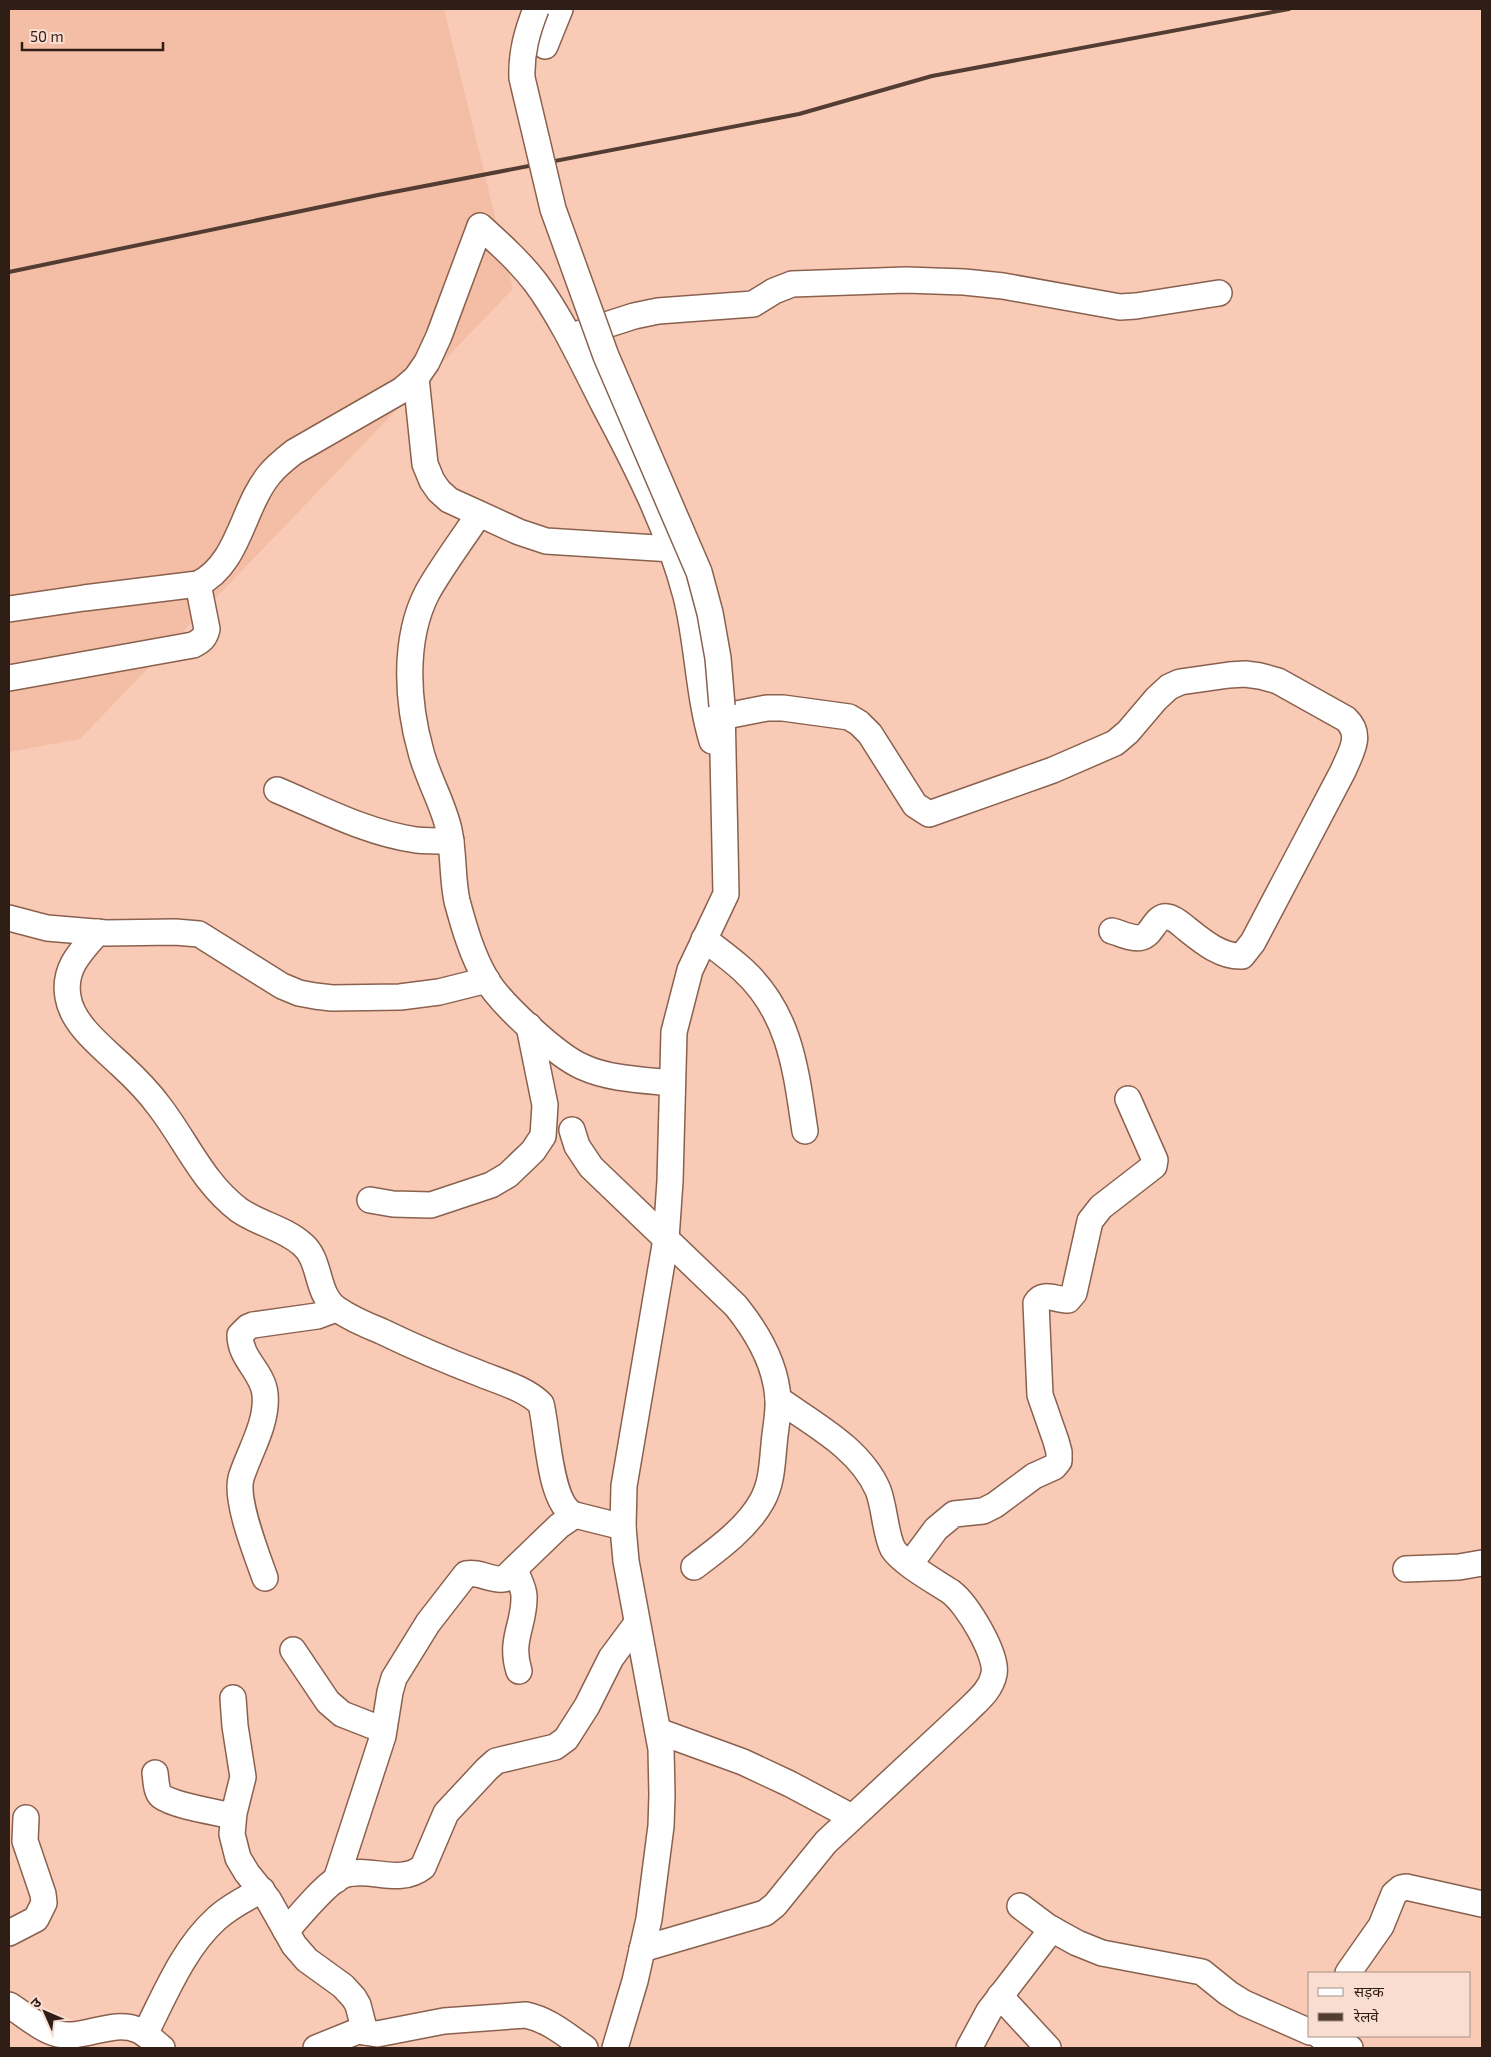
<svg xmlns="http://www.w3.org/2000/svg" width="1491" height="2057" font-family="'Exo 2','Noto Sans Devanagari',sans-serif">
	<style>
		.built { fill: #f3bea5 }
		.lines { fill: none; stroke-linecap: round; stroke-linejoin: round }
		.minor-casing { stroke: #89614e; stroke-width: 28 }
		.minor { stroke: #fff; stroke-width: 25 }
		.rail { stroke: #533d32; stroke-width: 4 }
		.minor-bridge-casing { stroke: #89614e; stroke-width: 28; stroke-linecap: butt }
		.minor-bridge { stroke: #fff; stroke-width: 25 }
	</style>
	<rect width="100%" height="100%" fill="#f9cbb6"/>
	<polygon class="built" points="9,9 444,9 513,289 80,739 9,752"/>
	<g class="lines">
		<g class="minor-casing">
			<g id="minor">
				<polyline points="545,46 560,9"/>
				<polyline points="575,335 634,316 658,311 753,304 774,291 792,284 906,280 964,282 1003,286 1120,307 1136,306 1219,293"/>
				<polyline points="416,378 425,464 432,481 439,491 449,500 519,532 546,541 672,549"/>
				<path d="M 479,514 C 462,540 442,566 427,593 C 403,640 407,703 421,752 C 428,779 443,803 449,830 C 454,853 452,878 457,901 C 464,927 472,955 486,979 C 500,1003 557,1056 583,1067 C 609,1079 643,1080 672,1083"/>
				<path d="M 9,609 L 84,598 L 198,584 C 239,564 242,508 269,475 C 276,466 285,459 294,452 L 402,390 L 416,378 L 427,362 L 439,336 L 480,226 C 500,244 520,262 536,283 C 563,320 583,364 604,405 C 637,467 668,528 686,596 C 698,644 698,694 712,741"/>
				<path d="M 9,678 L 193,645 C 201,641 205,638 207,629 L 198,584"/>
				<path d="M 721,717 L 767,708 L 783,708 L 849,717 L 859,723 L 870,734 L 915,805 L 929,814 L 1053,770 L 1115,743 L 1128,732 L 1156,699 L 1169,687 L 1180,682 L 1229,675 L 1245,674 L 1260,676 L 1278,681 L 1346,719 C 1363,735 1351,752 1343,771 L 1253,942 L 1242,956 C 1221,957 1202,941 1187,929 C 1182,925 1175,918 1168,917 C 1155,915 1153,934 1142,937 C 1134,940 1120,933 1112,931"/>
				<path d="M 277,790 C 322,809 367,833 416,840 C 427,841 439,841 451,841"/>
				<polyline points="9,918 47,928 106,933 175,932 199,934 282,986 299,993 315,996 332,998 400,997 439,992 487,980"/>
				<path d="M 98,932 C 80,952 63,969 68,997 C 72,1024 102,1047 121,1065 C 134,1077 148,1091 159,1106 C 186,1141 203,1183 239,1210 C 259,1224 284,1228 302,1244 C 322,1260 315,1294 337,1309 C 350,1318 366,1325 381,1331 C 414,1347 447,1361 481,1374 C 501,1382 526,1389 541,1404 C 548,1431 549,1505 575,1515 L 623,1527"/>
				<path d="M 704,939 C 717,949 731,959 743,970 C 791,1014 796,1072 805,1131"/>
				<path d="M 572,1130 L 577,1146 L 591,1167 L 736,1306 C 757,1332 776,1365 778,1399 C 779,1414 775,1430 774,1445 C 772,1464 772,1483 762,1501 C 747,1528 718,1549 694,1567"/>
				<polyline points="370,1200 393,1204 431,1205 491,1185 508,1175 533,1151 543,1136 545,1105 529,1026"/>
				<path d="M 910,1564 L 936,1529 L 954,1514 L 983,1511 L 995,1505 L 1034,1476 L 1054,1467 L 1059,1461 L 1059,1452 L 1056,1441 L 1040,1395 L 1036,1303 C 1043,1291 1056,1300 1068,1300 L 1074,1293 L 1090,1221 L 1101,1207 L 1154,1166 L 1155,1160 L 1128,1099"/>
				<polyline points="1406,1569 1459,1567 1482,1563"/>
				<path d="M 515,1570 C 518,1578 524,1588 524,1596 C 525,1625 509,1639 519,1671"/>
				<path d="M 265,1578 C 257,1555 235,1501 241,1478 C 249,1452 268,1423 265,1394 C 263,1372 240,1359 240,1335 L 248,1327 L 253,1325 L 317,1316 L 336,1309"/>
				<polyline points="293,1650 328,1702 342,1714 383,1730"/>
				<polyline points="233,1698 235,1726 243,1777 234,1813 232,1834 238,1858 247,1873 268,1899 294,1945 307,1960 343,1986 354,1998 358,2005 365,2032"/>
				<polyline points="658,1731 743,1762 790,1784 852,1817"/>
				<path d="M 155,1773 C 156,1779 156,1792 161,1796 C 174,1806 216,1812 233,1816"/>
				<path d="M 336,1880 L 383,1736 L 390,1692 L 394,1678 L 428,1623 L 466,1574 C 479,1571 491,1581 504,1579 L 559,1526 L 575,1515"/>
				<polyline points="1020,1906 1048,1927 1077,1943 1102,1953 1202,1972 1228,1993 1244,2003 1310,2032"/>
				<path d="M 286,1931 C 299,1917 327,1881 344,1875 C 369,1866 399,1886 423,1867 L 446,1813 L 487,1769 L 496,1761 L 555,1747 L 566,1739 L 587,1706 L 611,1658 L 637,1623"/>
				<polyline points="9,1933 36,1919 44,1903 43,1894 25,1841 26,1818"/>
				<path d="M 642,1949 L 755,1916 L 765,1913 L 775,1905 L 826,1842 L 967,1711 C 978,1700 991,1690 994,1674 C 998,1655 967,1604 951,1592 C 936,1582 902,1563 893,1549 C 885,1534 885,1508 878,1490 C 860,1448 813,1424 778,1399"/>
				<polyline points="1348,1973 1381,1926 1394,1894 1401,1888 1406,1887 1482,1904"/>
				<polyline points="1000,1996 1048,2048"/>
				<path d="M 9,2005 C 24,2014 41,2030 58,2034 C 84,2040 112,2019 138,2030 C 147,2034 154,2042 162,2048"/>
				<path d="M 145,2034 C 165,1995 183,1949 216,1919 C 229,1907 246,1898 262,1890"/>
				<polyline points="1320,2036 1350,2048"/>
				<path d="M 316,2048 L 358,2031 L 377,2034 L 444,2021 L 526,2015 C 549,2020 566,2035 585,2048"/>
				<polyline points="615,2048 635,1981 649,1919 661,1826 662,1795 661,1749 626,1561 623,1527 624,1486 666,1239 670,1181 674,1032 690,970 726,894 722,706"/>
				<polyline points="969,2048 989,2011 1052,1929"/>
			</g>
		</g>
		<use href="#minor" class="minor"/>
		<polyline class="rail" points="9,272 378,195 799,114 932,76 1289,9"/>
		<g class="minor-bridge-casing">
			<path id="minor-bridge" d="M 536,9 C 527,32 521,53 522,78 L 553,209 L 606,356 L 699,572 L 710,613 L 718,658 L 722,706"/>
		</g>
		<use href="#minor-bridge" class="minor-bridge"/>
	</g>
	<rect width="1491" height="2057" fill="none" stroke="#2f1e16" stroke-width="20"/>
	<rect x="1308" y="1972" width="162" height="65" fill="#f9ddd0" stroke="#a89186"/>
	<rect x="1318" y="1988" width="25" height="8" fill="#ffffff" stroke="#a89186"/>
	<text x="1354" y="1997" font-size="15" fill="#2f1e16">सड़क</text>
	<rect x="1318" y="2013" width="25" height="8" fill="#533d32" stroke="#a89186"/>
	<text x="1354" y="2022" font-size="15" fill="#2f1e16">रेलवे</text>
	<g transform="translate(45 2012) rotate(315)" stroke="#f9ddd0" stroke-width="4" paint-order="stroke">
	<path d="M0-4L9 19L0 12L-9 19Z" fill="#2f1e16"/>
	<text y="-8" font-size="14" font-weight="bold" text-anchor="middle" fill="#2f1e16">उ</text>
	</g>
	<path d="M22 42v8h141v-8" fill="none" stroke="#2f1e16" stroke-width="2.5"/>
	<text x="30" y="42" font-size="15" fill="#2f1e16" stroke="#f9ddd0" stroke-width="4" paint-order="stroke">50 m</text>
</svg>
